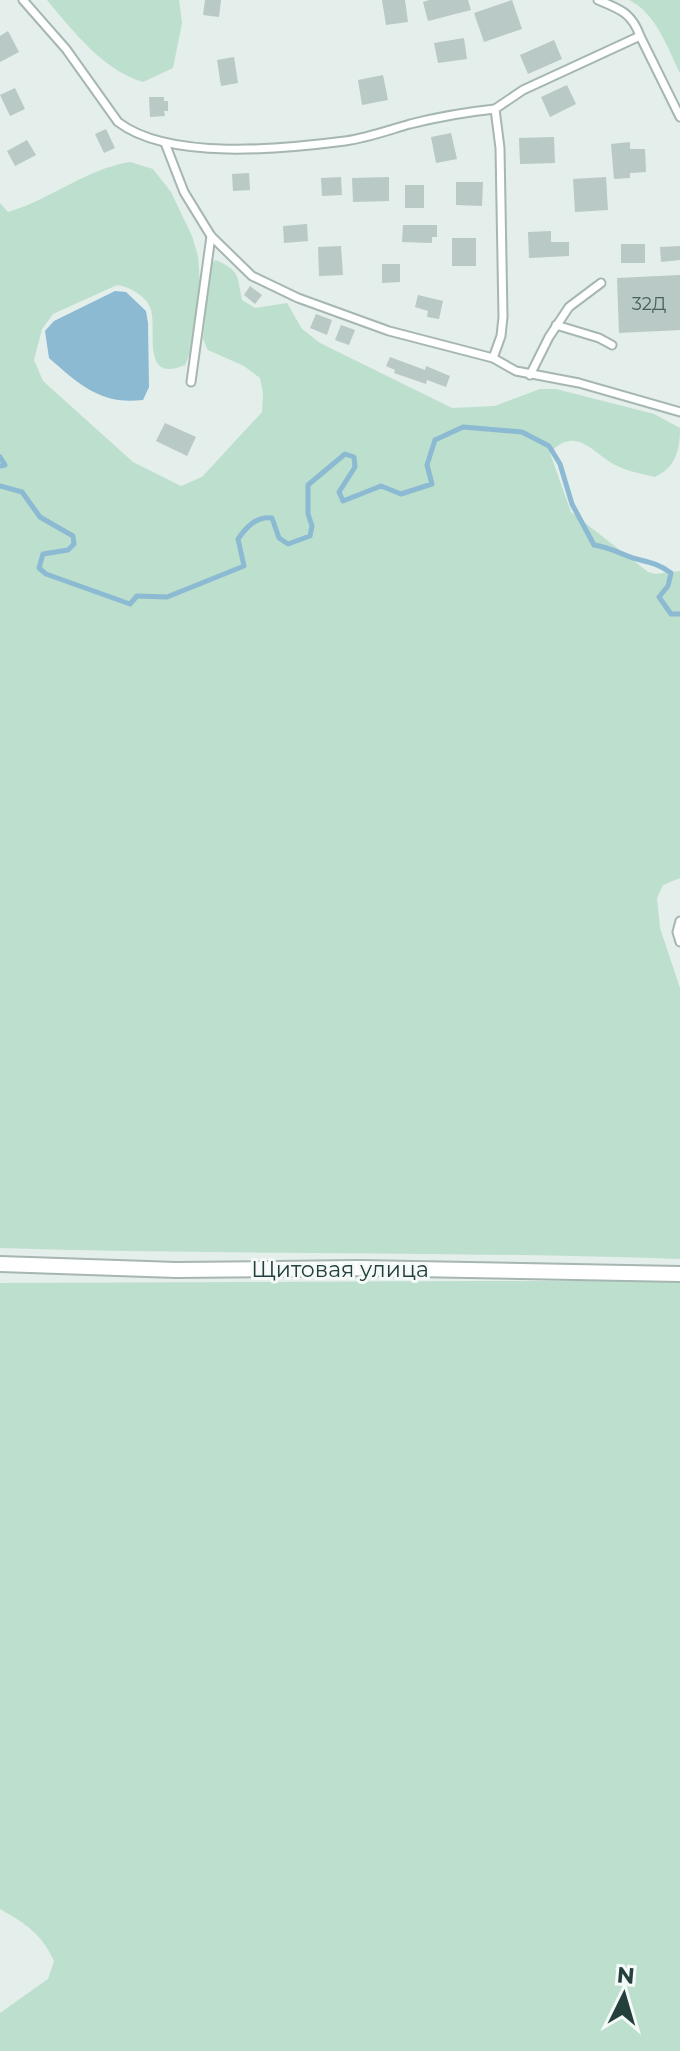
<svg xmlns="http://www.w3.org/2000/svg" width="680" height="2051" font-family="Montserrat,sans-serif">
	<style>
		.green { fill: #bddfcd }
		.water { fill: #8cbad3 }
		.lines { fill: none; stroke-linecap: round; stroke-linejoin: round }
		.stream { stroke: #8cbad3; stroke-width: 5 }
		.building { fill: #b9c9c5 }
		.service-casing { stroke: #a6b6b3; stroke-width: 11 }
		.minor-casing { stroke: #a6b6b3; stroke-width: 18 }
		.service { stroke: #fff; stroke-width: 7 }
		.minor { stroke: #fff; stroke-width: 14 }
		.labels { text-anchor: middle; stroke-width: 6; stroke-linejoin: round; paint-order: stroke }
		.number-label { font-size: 18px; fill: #48625f }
		.street-label { font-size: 22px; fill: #23403d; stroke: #f5faf8 }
	</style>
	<rect width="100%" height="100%" fill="#e4eeeb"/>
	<g class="green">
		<path d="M 47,0 L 179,0 L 182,23 L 173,68 L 143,82 C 103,70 73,31 47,0 Z"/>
		<path d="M 629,0 L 680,0 L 680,73 C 667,47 656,13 629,0 Z"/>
		<path d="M 130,162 L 153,169 L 171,192 L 192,236 L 198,256 L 200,284 L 190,353 L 185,365 C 141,384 157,330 151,310 C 147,296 130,287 117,285 L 53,314 L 42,329 L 34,360 L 43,381 L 133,462 L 181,486 L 202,477 L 262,412 L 263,393 L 260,378 L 244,366 L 208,350 L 203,339 L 211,263 L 216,260 C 240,271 237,275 242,300 L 255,308 L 287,303 L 302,329 L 320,343 L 452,408 L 495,406 L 540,389 L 556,389 L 654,414 L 680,428 C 680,450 676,467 655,477 C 642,474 628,471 617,466 C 593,454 576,424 550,453 L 571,512 L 648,572 L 655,574 L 680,571 L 680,878 L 663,885 L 657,898 L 660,928 L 680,988 L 680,1259 C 453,1251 227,1255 0,1248 L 0,203 L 8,212 C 52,199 86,169 130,162 Z"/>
		<path d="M 475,1281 L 680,1281 L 680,2051 L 0,2051 L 0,2013 L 48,1979 L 54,1961 C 41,1933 26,1924 0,1909 L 0,1283 Z"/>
	</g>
	<path class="water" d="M 115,291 L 126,292 L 146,311 L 148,323 L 149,387 L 143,400 C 101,405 80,385 49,358 L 45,331 L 54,321 Z"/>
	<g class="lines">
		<g class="stream">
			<polyline points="0,457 5,465 0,466"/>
			<path d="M 0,486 L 22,492 L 40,517 L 73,536 L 74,544 L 68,550 L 43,554 L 39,568 L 46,574 L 130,604 L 137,596 L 167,597 L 244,566 L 238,539 C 247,526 257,516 272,518 L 279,538 L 288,544 L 310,536 L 312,526 L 308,514 L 308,485 L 345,454 L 354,457 L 355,467 L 339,492 L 343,501 L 381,486 L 401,494 L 432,484 L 427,465 L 435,440 L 463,427 L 522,432 L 549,446 L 560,464 L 572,504 L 594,545 C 608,547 619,553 633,558 C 647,562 658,563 671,573 L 668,586 L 659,597 L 671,614 L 680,614"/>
		</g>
	</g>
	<g class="building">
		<polygon points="205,0 221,0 219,17 203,15"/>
		<polygon points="382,0 405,0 408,22 386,25"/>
		<polygon points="429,0 468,0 471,10 428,21 423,2"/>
		<polygon points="512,0 522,29 484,42 474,13"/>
		<polygon points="8,31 19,52 0,62 0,36"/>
		<polygon points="464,38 467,59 438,63 434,43"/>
		<polygon points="554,40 562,59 528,74 520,55"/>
		<polygon points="234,57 238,83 221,86 217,60"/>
		<polygon points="383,75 388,100 362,105 358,80"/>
		<polygon points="567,85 576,104 550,117 541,97"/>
		<polygon points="15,88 25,109 10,116 0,95"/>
		<polygon points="149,97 164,97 164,101 168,101 168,111 164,111 165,116 150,117"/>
		<polygon points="106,129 115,148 104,153 95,134"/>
		<polygon points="451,133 457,159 436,163 431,137"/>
		<polygon points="554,137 555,163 520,164 519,138"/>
		<polygon points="27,140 36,155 15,166 7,151"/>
		<polygon points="630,142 630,149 645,149 646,172 630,173 630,178 614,179 611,144"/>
		<polygon points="249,173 250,190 233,191 232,174"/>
		<polygon points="341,177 342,195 322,196 321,178"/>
		<polygon points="389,177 389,201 353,202 352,178"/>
		<polygon points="606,177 608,210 575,212 573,179"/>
		<polygon points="456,182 483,182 482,206 456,205"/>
		<rect x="405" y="185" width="19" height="23"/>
		<polygon points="307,224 308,241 284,243 283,226"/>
		<polygon points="403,225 437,225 437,237 432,237 432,243 402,242"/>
		<polygon points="551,231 551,242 569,242 569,256 529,258 528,232"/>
		<rect x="452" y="238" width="24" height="28"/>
		<rect x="621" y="244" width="24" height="19"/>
		<polygon points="341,246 343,275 319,276 318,247"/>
		<polygon points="680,246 680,260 661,262 660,247"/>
		<polygon points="382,264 400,264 400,282 382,283"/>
		<polygon points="680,275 680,330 619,333 617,278"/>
		<polygon points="250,286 262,295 255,304 244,295"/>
		<polygon points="418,295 443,301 439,319 427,317 428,311 415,307"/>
		<polygon points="316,314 332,320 327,335 310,328"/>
		<polygon points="341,325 355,330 349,345 335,340"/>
		<polygon points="390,357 425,370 426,366 450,376 446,387 427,380 426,384 394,373 395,370 386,366"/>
		<polygon points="165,423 196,437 187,456 156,441"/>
	</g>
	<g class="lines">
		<g class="service-casing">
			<g id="service">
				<path d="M 23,0 L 66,49 L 118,122 C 169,161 283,149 345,141 C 367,138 389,130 410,124 C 438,117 466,112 495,109"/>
				<polyline points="640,36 680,117"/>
				<polyline points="165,143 184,192 211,236 252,276 298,298 389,331 493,358 516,371 579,383 680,412"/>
				<polyline points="556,325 599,338 612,345"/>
				<path d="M 493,358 L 501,336 L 503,317 L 500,148 L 495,109 L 523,90 L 640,36 C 632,13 620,9 598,0"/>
				<polyline points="530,375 549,337 569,307 601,283"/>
				<polyline points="191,382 211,236"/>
				<polyline points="680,921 677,932 680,942"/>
			</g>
		</g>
		<g class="minor-casing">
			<polyline id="minor" points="0,1264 176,1270 359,1268 680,1274"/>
		</g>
		<use href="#service" class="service"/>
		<use href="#minor" class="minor"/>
	</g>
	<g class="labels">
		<g class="number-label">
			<text x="649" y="310">32Д</text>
		</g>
		<g class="street-label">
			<text x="340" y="1277">Щитовая улица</text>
		</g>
	</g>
	<g transform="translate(624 1995) rotate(5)" stroke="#f5faf8" stroke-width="6" paint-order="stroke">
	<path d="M0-6L14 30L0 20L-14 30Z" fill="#23403d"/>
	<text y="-12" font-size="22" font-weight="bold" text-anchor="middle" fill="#23403d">N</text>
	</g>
</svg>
